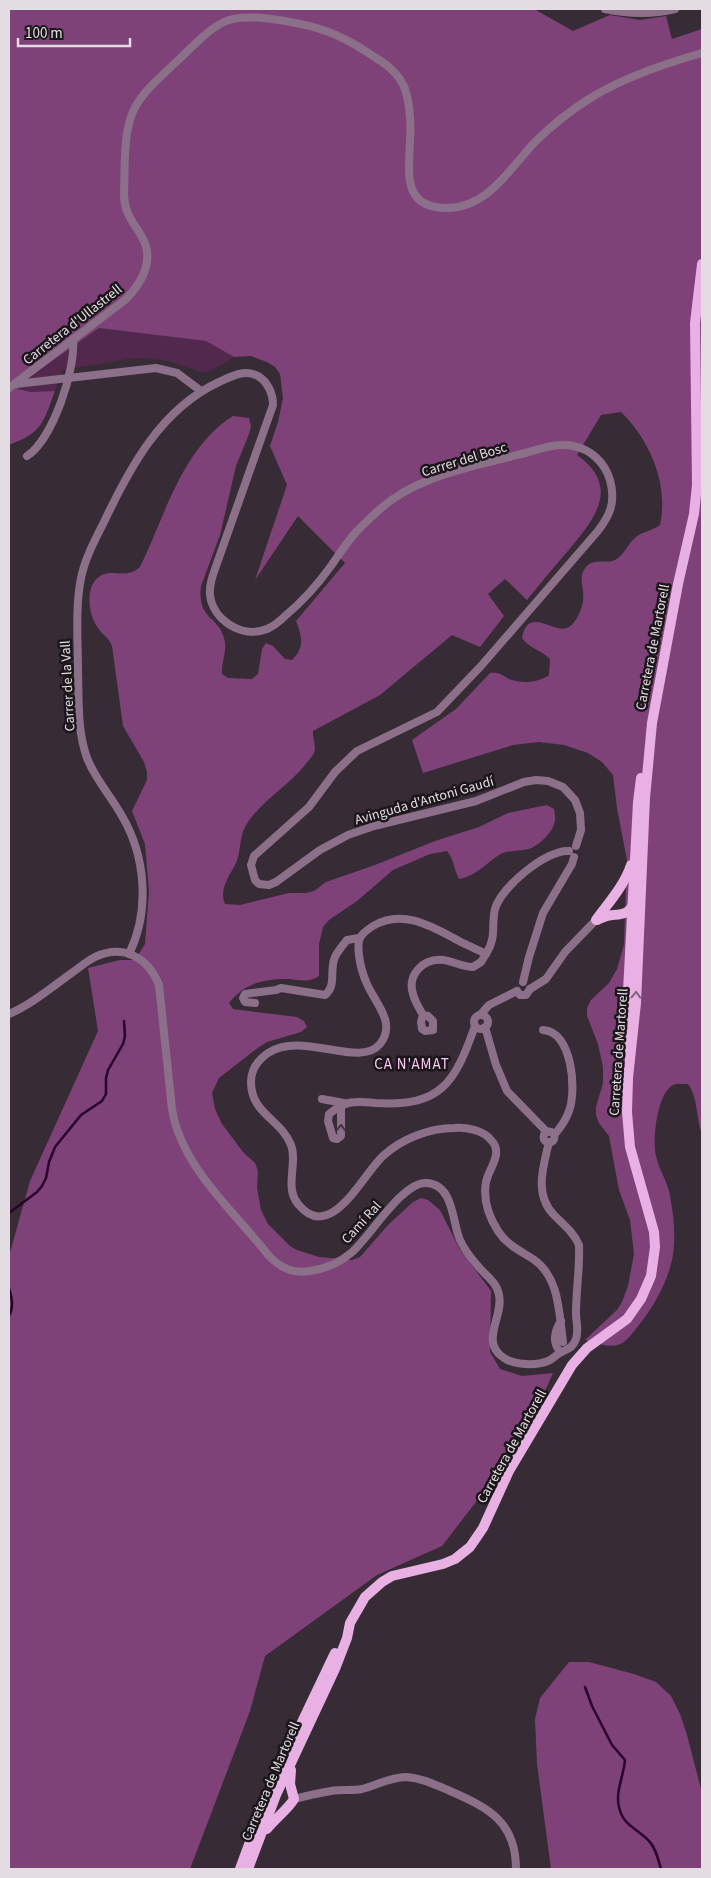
<svg xmlns="http://www.w3.org/2000/svg" width="711" height="1878" font-family="'Source Sans 3',sans-serif">
	<style>
		.green { fill: #53284f }
		.forest { fill: #7e4279 }
		.lines { fill: none; stroke-linecap: round; stroke-linejoin: round }
		.stream { stroke: #2a0128; stroke-width: 2.5 }
		.minor { stroke: #8c7089; stroke-width: 8 }
		.major { stroke: #e9b0e3; stroke-width: 10 }
		.oneway { stroke: #82637e }
		.oneway2 { stroke: #433641 }
		.labels { text-anchor: middle; stroke-width: 5; stroke-linejoin: round; paint-order: stroke }
		.street-label { font-size: 14px; fill: #e4dce3; stroke: #1b161a }
		.neighbourhood-label { font-size: 15px; letter-spacing: 1px; fill: #fccaf6; stroke: #1b161a }
	</style>
	<rect width="100%" height="100%" fill="#372b36"/>
	<polygon class="green" points="99,328 207,341 234,357 210,371 201,372 169,361 143,358 134,358 62,370 55,391 31,392 18,389 17,385"/>
	<g class="forest">
		<path d="M 9,9 L 534,9 L 573,31 L 610,15 L 640,20 L 666,16 L 672,39 L 702,29 L 702,1134 C 696,1118 698,1097 688,1084 C 683,1084 677,1083 673,1085 C 657,1093 652,1141 656,1156 C 659,1170 668,1182 670,1196 C 673,1212 675,1228 674,1245 C 673,1271 658,1300 642,1321 C 621,1349 619,1350 585,1340 L 617,1310 L 622,1302 L 628,1286 L 634,1254 L 630,1220 L 619,1190 L 609,1136 L 599,1123 L 596,1115 L 596,1107 L 603,1083 L 603,1067 L 598,1044 L 587,1016 L 587,1008 L 591,1000 L 609,983 L 617,969 L 624,945 L 627,860 L 617,808 L 613,775 L 602,762 L 588,753 L 564,745 L 539,742 L 513,745 L 423,773 L 412,740 L 456,709 L 490,673 C 499,672 502,675 509,679 C 522,684 538,683 549,675 L 550,659 C 541,650 529,648 522,638 C 528,604 555,636 569,627 C 576,623 582,609 583,601 C 585,589 577,577 586,567 C 594,558 605,564 615,560 C 625,555 627,544 636,537 C 642,532 652,531 660,525 C 669,485 650,440 621,412 L 601,415 L 577,455 C 622,487 594,520 567,552 C 553,568 540,584 527,600 L 505,579 L 488,594 L 504,616 L 480,647 L 452,635 L 380,695 L 313,731 C 312,738 317,745 314,753 C 312,757 308,761 305,765 C 288,786 263,800 248,822 C 238,836 242,852 235,865 C 228,878 219,890 225,904 L 240,905 L 289,893 L 306,893 L 314,891 L 326,882 L 375,865 L 435,841 L 479,827 L 508,813 L 547,805 L 554,809 C 555,814 556,819 554,824 C 552,833 538,846 529,849 C 519,852 509,849 499,855 C 485,864 476,876 459,879 C 454,870 454,859 447,851 L 430,854 L 393,870 L 357,901 L 329,920 L 323,927 L 319,944 L 319,976 C 309,983 301,980 289,979 C 266,978 244,983 229,1003 L 233,1009 L 297,1017 L 304,1021 L 307,1027 L 301,1032 L 267,1042 L 259,1047 L 219,1078 L 212,1093 L 215,1109 L 222,1124 L 243,1152 L 255,1163 L 258,1171 L 257,1188 L 261,1210 L 268,1224 L 290,1246 L 297,1250 L 319,1257 L 352,1260 L 360,1257 L 389,1224 L 413,1202 L 421,1198 L 428,1200 L 440,1210 L 459,1248 L 491,1291 L 490,1352 L 500,1369 L 522,1376 L 553,1373 L 546,1389 L 489,1485 L 442,1546 L 377,1575 L 265,1656 L 250,1711 L 190,1869 L 9,1869 L 9,1256 L 30,1181 L 98,1031 L 88,968 L 120,960 L 135,960 L 145,944 L 149,891 L 145,844 L 132,811 L 147,780 L 147,772 L 144,762 L 123,726 L 112,646 C 108,636 103,636 98,628 C 86,612 84,575 110,573 C 122,573 130,576 140,567 C 165,516 182,448 233,416 L 249,418 L 251,426 L 249,434 L 236,466 L 220,535 L 201,586 C 197,620 218,615 224,638 C 228,650 221,662 222,674 L 228,678 L 252,679 L 258,674 L 262,649 L 266,643 L 273,646 L 285,659 L 292,660 C 305,648 302,636 296,621 L 345,563 L 298,516 L 255,580 L 287,485 L 270,446 L 278,422 L 283,398 L 280,374 L 275,367 L 267,362 L 251,356 L 234,357 L 206,341 L 99,328 L 18,385 L 18,389 L 31,392 L 55,391 C 43,423 43,432 9,445 Z"/>
		<polygon points="569,1662 589,1662 634,1674 656,1682 671,1696 680,1714 687,1735 702,1793 702,1869 551,1869 537,1764 535,1719 540,1698"/>
	</g>
	<g class="lines">
		<g class="stream">
			<polyline points="9,1213 37,1192 42,1186 46,1178 49,1162 55,1147 81,1115 102,1101 106,1094 106,1078 108,1070 123,1044 125,1036 124,1021"/>
			<path d="M 9,1288 C 12,1298 14,1307 9,1316"/>
			<path d="M 585,1687 L 592,1706 L 612,1745 L 625,1760 C 624,1775 615,1792 619,1807 C 623,1826 637,1828 649,1841 C 656,1848 658,1859 661,1869"/>
		</g>
		<g class="minor">
			<path d="M 605,9 C 629,14 650,15 675,9"/>
			<polyline points="16,384 156,368 177,373 201,391"/>
			<path d="M 9,388 L 125,300 C 140,285 154,263 144,241 C 136,224 125,217 124,196 C 125,171 123,137 132,114 C 140,93 159,79 174,64 C 190,50 205,31 224,22 C 248,10 318,25 342,38 C 354,43 365,51 376,58 C 388,65 400,76 405,89 C 410,105 411,125 410,141 C 409,173 402,208 447,208 C 488,208 510,168 535,142 C 551,126 570,111 589,99 C 620,79 667,63 702,53"/>
			<path d="M 27,456 C 53,439 76,369 73,339"/>
			<path d="M 129,954 C 150,911 146,857 122,816 C 111,796 95,779 87,758 C 77,730 79,701 78,672 C 78,640 75,609 81,578 C 85,558 95,540 104,522 C 130,467 161,409 219,382 C 232,376 244,369 258,376 C 268,382 273,394 273,405 L 215,569 C 212,577 209,586 210,595 C 213,620 242,639 267,629 C 274,626 280,621 285,616 C 302,602 318,584 331,566 C 341,552 349,538 361,527 C 371,517 381,507 393,499 C 429,474 476,466 517,455 C 535,451 554,442 573,446 C 591,449 605,463 610,480 C 616,502 610,516 597,532 L 481,666 L 437,712 L 357,751 L 335,772 L 309,807 L 254,856 L 251,865 L 255,880 L 259,884 L 269,885 L 276,882 L 320,850 L 348,835 L 374,826 L 476,801 L 524,782 L 536,780 L 548,781 L 563,787 L 575,800 L 580,813 L 581,830 L 576,846"/>
			<polyline points="523,982 529,957 543,913 572,864 574,857"/>
			<polyline points="530,989 546,979 565,952 596,920"/>
			<polyline points="517,991 520,995 526,995 530,989"/>
			<path d="M 255,1003 L 245,1002 L 243,998 L 245,994 L 276,990 L 281,988 L 325,995 C 337,986 329,969 335,957 C 338,951 343,945 347,940 L 359,938"/>
			<path d="M 9,1014 C 32,1004 52,987 73,972 C 80,967 87,961 95,957 C 123,944 148,957 159,985 L 172,1109 C 181,1167 235,1212 269,1256 C 281,1268 293,1274 310,1271 C 324,1269 339,1263 351,1253 C 370,1237 402,1182 426,1183 C 454,1184 452,1222 460,1240 C 464,1249 471,1258 477,1265 C 485,1275 497,1282 499,1295 C 504,1316 479,1342 504,1358 C 514,1365 536,1366 548,1361 C 553,1359 556,1355 560,1353 C 567,1349 573,1348 576,1339 C 579,1331 576,1321 576,1313 C 576,1290 580,1268 579,1245 C 574,1233 564,1225 554,1215 C 534,1195 543,1167 549,1142"/>
			<polyline points="481,1014 489,1005 517,991"/>
			<circle cx="481" cy="1022" r="7"/>
			<path d="M 423,1015 L 421,1022 L 422,1029 L 425,1031 L 433,1030 L 433,1021 L 428,1016 L 423,1015 C 419,1008 415,1002 413,994 C 407,975 423,958 443,960 C 453,961 463,967 473,967 L 481,962 L 486,954"/>
			<polyline points="485,1027 496,1065 507,1091 547,1132"/>
			<path d="M 543,1030 C 572,1031 577,1090 569,1111 C 566,1120 561,1127 555,1134"/>
			<polyline points="322,1099 344,1103"/>
			<path d="M 341,1105 L 341,1136 L 337,1139 L 333,1138 L 328,1121 L 329,1114 C 346,1100 355,1101 376,1103 C 442,1107 455,1082 475,1026"/>
			<circle cx="549" cy="1137" r="5.5"/>
			<path d="M 563,1342 C 559,1314 560,1277 533,1259 C 519,1250 507,1245 498,1231 C 489,1217 483,1199 486,1182 C 489,1168 504,1153 491,1140 C 483,1130 466,1127 454,1128 C 429,1128 402,1139 384,1155 C 363,1173 331,1245 298,1204 C 284,1187 298,1163 291,1145 C 281,1119 251,1114 251,1082 C 251,1069 258,1060 268,1053 C 302,1030 359,1069 380,1044 C 397,1023 375,1003 367,984 C 363,975 360,965 359,955 C 357,939 359,935 373,926 C 404,907 436,929 463,943 C 471,947 479,950 486,954 C 497,937 491,926 495,909 C 501,887 547,849 569,851"/>
			<path d="M 560,1352 C 552,1342 554,1332 561,1321"/>
			<path d="M 294,1799 C 306,1796 319,1793 331,1791 C 342,1789 352,1791 362,1789 C 377,1785 391,1777 406,1777 C 422,1778 436,1785 450,1791 C 489,1808 516,1822 516,1869"/>
		</g>
		<g class="major">
			<path d="M 596,920 C 609,902 624,886 631,865"/>
			<path d="M 597,920 C 602,918 607,915 613,915 C 623,914 628,914 634,904"/>
			<polyline points="625,1048 638,802 641,778"/>
			<path d="M 267,1829 C 274,1820 290,1807 294,1799 L 290,1784 L 291,1770"/>
			<path d="M 240,1869 C 266,1795 301,1724 335,1653"/>
			<polyline points="248,1869 276,1795 335,1669 347,1638 350,1623 365,1597 382,1582 392,1576 443,1564 455,1559 470,1547 483,1528 509,1471 572,1365 587,1348 627,1319 641,1299 651,1276 655,1247 654,1232 630,1147 627,1112 628,1078 636,1003 645,798 652,723 678,584 694,514 697,485 695,323 702,264"/>
		</g>
	</g>
	<defs><path id="oneway-chevron" d="M-2-3.5L2.5 0L-2 3.5" fill="none" stroke-width="1.6" stroke-linecap="round" stroke-linejoin="round" transform="scale(1.25)"/></defs>
	<use class="oneway" href="#oneway-chevron" transform="translate(636 995) rotate(-88)"/>
	<use class="oneway2" href="#oneway-chevron" transform="translate(341 1128) rotate(-87)"/>
	<g class="labels">
		<g class="street-label">
			<text transform="translate(72 324) rotate(-38)" y="5">Carretera d'Ullastrell</text>
			<text transform="translate(464 459) rotate(-17)" y="5">Carrer del Bosc</text>
			<text transform="translate(652 647) rotate(-79)" y="5">Carretera de Martorell</text>
			<text transform="translate(67 686) rotate(-93)" y="5">Carrer de la Vall</text>
			<text transform="translate(424 800) rotate(-16)" y="5">Avinguda d'Antoni Gaudí</text>
			<text transform="translate(618 1052) rotate(-86)" y="5">Carretera de Martorell</text>
			<text transform="translate(361 1222) rotate(-48)" y="5">Camí Ral</text>
			<text transform="translate(511 1446) rotate(-61)" y="5">Carretera de Martorell</text>
			<text transform="translate(270 1781) rotate(-67)" y="5">Carretera de Martorell</text>
		</g>
		<g class="neighbourhood-label">
			<text x="412" y="1069">CA N'AMAT</text>
		</g>
	</g>
	<rect width="711" height="1878" fill="none" stroke="#e4dce3" stroke-width="20"/>
	<path d="M18 38v8h112v-8" fill="none" stroke="#e4dce3" stroke-width="2.5"/>
	<text x="25" y="38" font-size="15" fill="#e4dce3" stroke="#1b161a" stroke-width="4" paint-order="stroke">100 m</text>
</svg>
